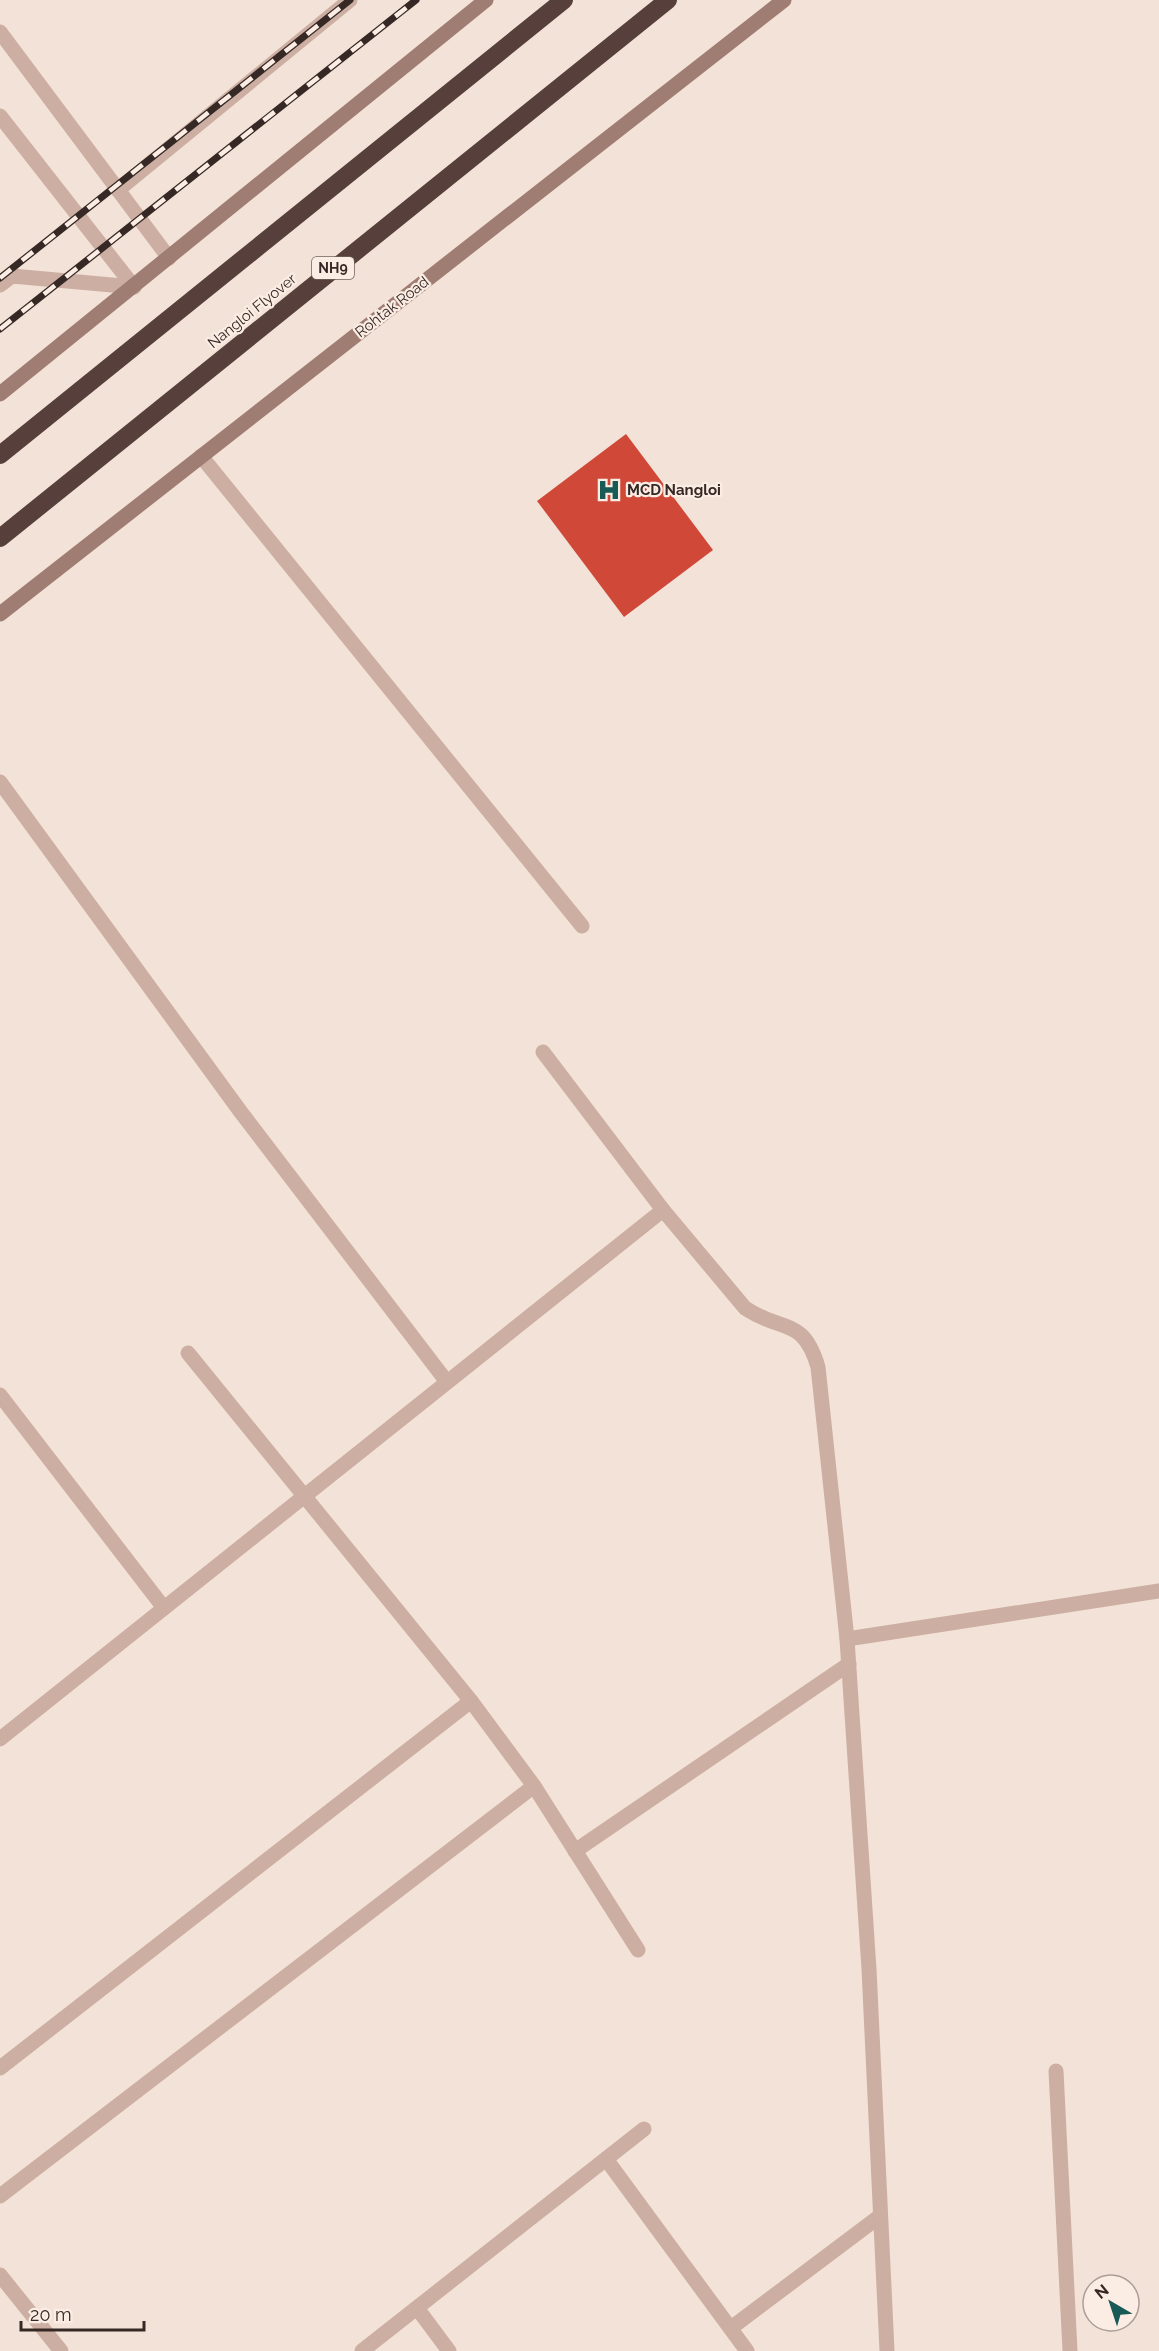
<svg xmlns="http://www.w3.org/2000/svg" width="1159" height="2351" font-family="Raleway,sans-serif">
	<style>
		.building { fill: #d04837 }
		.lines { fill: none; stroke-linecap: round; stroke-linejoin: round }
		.lane { stroke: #ccafa2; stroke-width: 15 }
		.street { stroke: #ccafa2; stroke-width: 15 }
		.secondary { stroke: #9f7d73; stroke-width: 15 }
		.highway { stroke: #57403b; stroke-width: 18 }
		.rail-casing { stroke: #362825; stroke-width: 7 }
		.rail { stroke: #fbede3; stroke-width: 4.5; stroke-dasharray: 14; stroke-linecap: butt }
		.labels { text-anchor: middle; stroke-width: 4.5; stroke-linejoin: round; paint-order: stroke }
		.shield { fill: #fbede3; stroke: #71635e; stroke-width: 1.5 }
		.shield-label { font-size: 14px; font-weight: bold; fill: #362825 }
		.street-label { font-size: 15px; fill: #362825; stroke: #fbede3 }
		.poi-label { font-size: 15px; font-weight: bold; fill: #362825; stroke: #fbede3; text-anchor: start }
	</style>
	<rect width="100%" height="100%" fill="#f3e2d7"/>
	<polygon class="building" points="626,434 713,550 624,617 537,501"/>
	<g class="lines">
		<polyline class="lane" points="201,456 582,926"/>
		<g class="street">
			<polyline points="0,32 169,258"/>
			<polyline points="0,116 134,287"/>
			<polyline points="118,190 350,0"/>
			<polyline points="0,285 12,276 134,287"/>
			<polyline points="0,782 240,1111 447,1382"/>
			<path d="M 663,1210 L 745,1308 C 782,1333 803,1316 818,1367 L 847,1639 L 869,1969 L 887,2351"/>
			<polyline points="188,1353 471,1701"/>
			<polyline points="0,1395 164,1608"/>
			<polyline points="847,1639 1159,1591"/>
			<polyline points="0,1739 663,1210 543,1052"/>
			<polyline points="575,1851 849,1664"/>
			<polyline points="0,2068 471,1701 534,1786 638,1950"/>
			<polyline points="1056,2071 1070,2351"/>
			<polyline points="606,2159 747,2351"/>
			<polyline points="0,2196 534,1786"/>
			<polyline points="0,2275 61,2351"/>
			<polyline points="417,2308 449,2351"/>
			<polyline points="731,2328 880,2216"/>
			<polyline points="362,2351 644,2129"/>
		</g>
		<g class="secondary">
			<polyline points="0,394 486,0"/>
			<polyline points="0,614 784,0"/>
		</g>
		<g class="highway">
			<polyline points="0,455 564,0"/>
			<polyline points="0,538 668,0"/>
		</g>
		<g class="rail-casing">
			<g id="rail">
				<polyline points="0,278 350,0"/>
				<polyline points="0,329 416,0"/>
			</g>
		</g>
		<use href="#rail" class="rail"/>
	</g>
	<defs>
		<g id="hospital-bare" transform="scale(1.8)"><path d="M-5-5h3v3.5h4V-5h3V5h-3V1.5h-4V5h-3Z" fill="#175a56" stroke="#fbede3" stroke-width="2.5" paint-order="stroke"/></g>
	</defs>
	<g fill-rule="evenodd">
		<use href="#hospital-bare" x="609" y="490"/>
	</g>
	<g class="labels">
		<rect class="shield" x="312" y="257" width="42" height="22" rx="4.5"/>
		<g class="shield-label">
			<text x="333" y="273">NH9</text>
		</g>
		<g class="street-label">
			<text transform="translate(392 307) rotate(-38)" y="5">Rohtak Road</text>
			<text transform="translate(252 311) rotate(-39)" y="5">Nangloi Flyover</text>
		</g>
		<g class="poi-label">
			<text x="627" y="495">MCD Nangloi</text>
		</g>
	</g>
	<g transform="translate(1111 2303) rotate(321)"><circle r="28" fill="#fbede3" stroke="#ac9e97" stroke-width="1.5"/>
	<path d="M0-4.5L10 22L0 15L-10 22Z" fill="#175a56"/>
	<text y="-9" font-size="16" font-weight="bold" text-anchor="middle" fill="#362825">N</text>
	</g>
	<path d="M21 2321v9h123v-9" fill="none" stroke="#362825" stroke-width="3"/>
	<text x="30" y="2321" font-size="18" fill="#362825" stroke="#fbede3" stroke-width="4.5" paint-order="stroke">20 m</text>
</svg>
